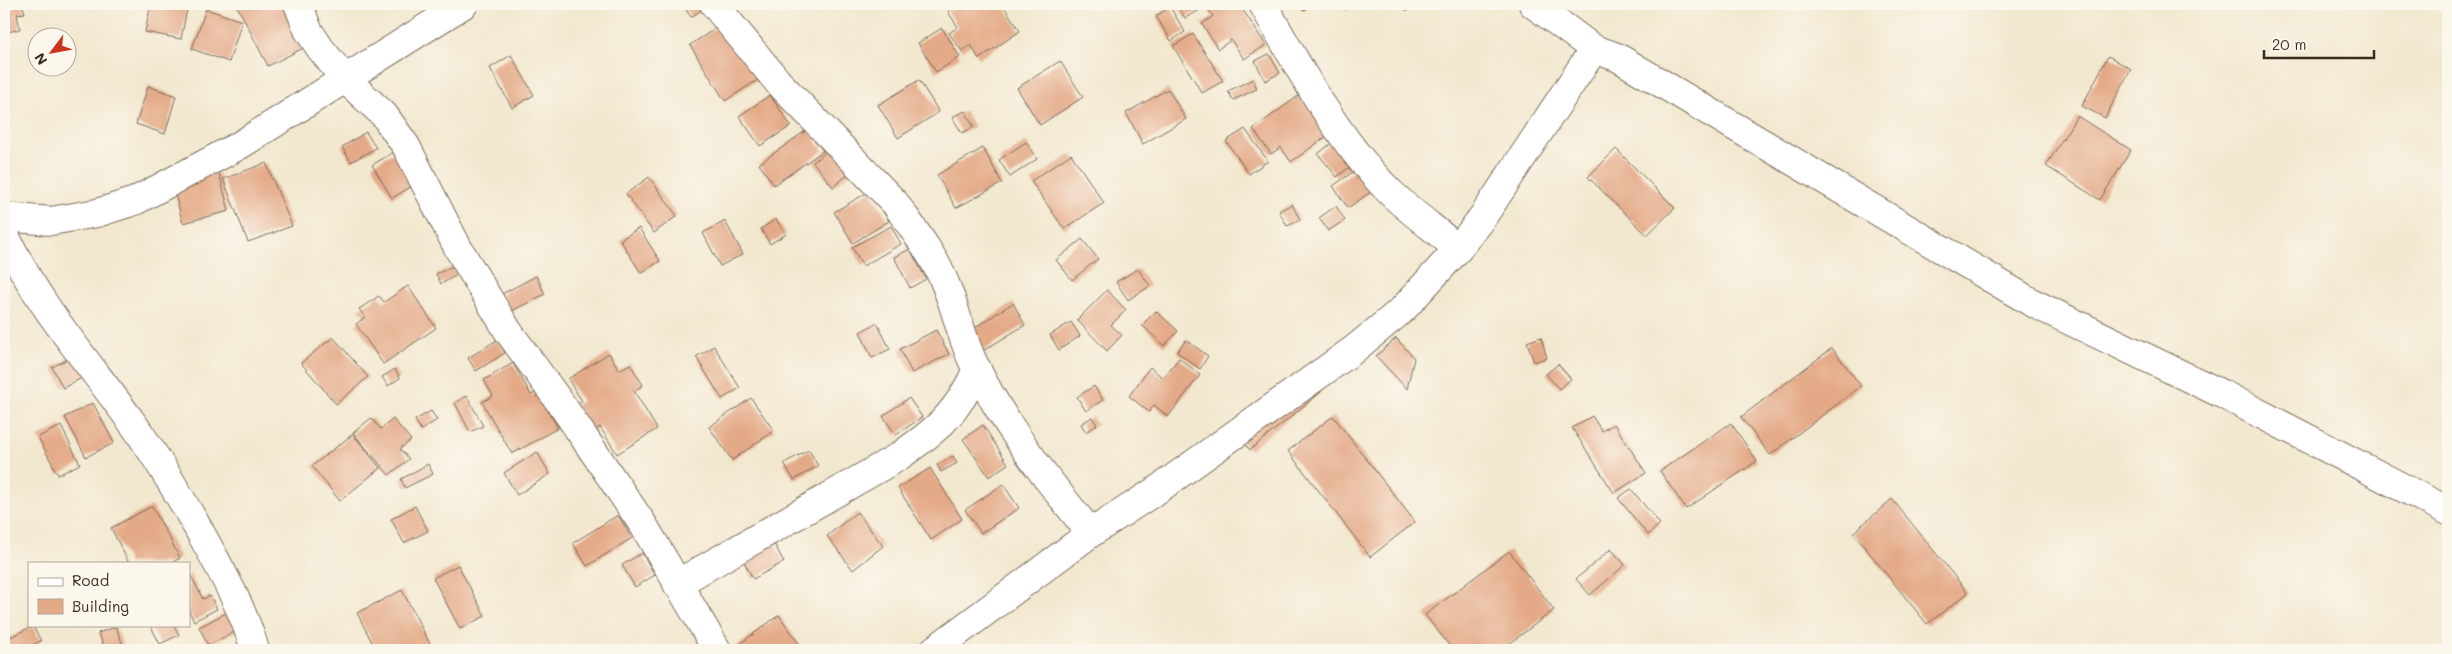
<svg xmlns="http://www.w3.org/2000/svg" width="2452" height="654" font-family="Mali,sans-serif">
	<style>
		.building { fill: #e4a986 }
		.lines { fill: none; stroke-linecap: round; stroke-linejoin: round }
		.minor-casing { stroke: #7b6c5c; stroke-width: 30 }
		.minor { stroke: #fff; stroke-width: 28 }
	</style>
	<rect width="100%" height="100%" fill="#fbf7ec"/>
	<filter id="ink" filterUnits="userSpaceOnUse"><feTurbulence type="fractalNoise" baseFrequency=".02" numOctaves="2"/><feDisplacementMap in="SourceGraphic" scale="10" xChannelSelector="R" yChannelSelector="G"/><feConvolveMatrix kernelMatrix="1 2 1 2 8 2 1 2 1" color-interpolation-filters="sRGB"/></filter>
	<filter id="wash" filterUnits="userSpaceOnUse"><feTurbulence type="fractalNoise" baseFrequency=".0096" numOctaves="4" result="noise"/><feDisplacementMap in="SourceGraphic" scale="20" xChannelSelector="R" yChannelSelector="G"/><feGaussianBlur stdDeviation="1.12" result="paint"/><feColorMatrix in="noise" values="0 0 0 0 0 0 0 0 0 0 0 0 0 0 0 0 0 1.4 0 .05"/><feComposite in="paint" operator="in"/></filter>
	<g filter="url(#wash)">
		<rect width="100%" height="100%" fill="#f2e8cf"/>
		<g id="blocks">
			<g class="building">
				<polygon points="4,4 22,4 25,13 17,14 20,29 4,33"/>
				<polygon points="151,4 188,4 181,39 145,32"/>
				<polygon points="236,4 303,4 321,39 268,66"/>
				<polygon points="661,4 672,4 665,9"/>
				<polygon points="682,4 699,4 703,9 691,17"/>
				<polygon points="961,4 1002,4 1020,31 979,59 971,45 962,51 949,33 958,27 948,12"/>
				<polygon points="1176,4 1211,4 1185,18"/>
				<polygon points="1220,4 1239,4 1266,45 1244,59 1231,40 1218,49 1202,24 1213,16 1209,11"/>
				<polygon points="1296,4 1310,4 1304,11"/>
				<polygon points="1341,4 1353,4 1346,10"/>
				<polygon points="1400,4 1415,4 1407,11"/>
				<polygon points="1170,7 1185,32 1171,41 1156,16"/>
				<polygon points="206,9 242,21 229,62 192,49"/>
				<polygon points="724,23 759,79 725,101 690,45"/>
				<polygon points="942,28 960,57 936,72 918,43"/>
				<polygon points="1193,34 1223,81 1202,93 1173,46"/>
				<polygon points="1269,54 1280,73 1265,81 1255,61"/>
				<polygon points="511,55 534,95 512,108 490,68"/>
				<polygon points="2108,56 2131,69 2105,118 2082,106"/>
				<polygon points="1060,61 1083,97 1040,125 1017,88"/>
				<polygon points="1253,79 1257,89 1233,100 1228,91"/>
				<polygon points="919,80 939,112 898,138 878,105"/>
				<polygon points="148,86 176,96 165,134 136,124"/>
				<polygon points="1168,89 1186,119 1143,144 1126,113"/>
				<polygon points="1301,94 1330,134 1291,162 1281,147 1271,154 1253,129"/>
				<polygon points="770,95 791,126 760,146 739,116"/>
				<polygon points="965,111 974,127 962,133 952,117"/>
				<polygon points="2077,116 2131,150 2100,200 2046,166"/>
				<polygon points="808,129 823,151 774,185 759,164"/>
				<polygon points="1245,129 1268,161 1249,174 1226,141"/>
				<polygon points="366,132 376,148 351,162 342,147"/>
				<polygon points="1335,140 1353,164 1337,177 1318,154"/>
				<polygon points="1026,142 1037,159 1010,177 999,160"/>
				<polygon points="832,147 851,172 833,187 813,162"/>
				<polygon points="983,148 1002,183 956,208 937,175"/>
				<polygon points="1616,149 1675,208 1647,235 1588,177"/>
				<polygon points="394,152 414,185 392,198 372,165"/>
				<polygon points="1071,154 1104,203 1064,229 1031,181"/>
				<polygon points="266,163 292,226 248,242 223,179"/>
				<polygon points="1357,169 1372,191 1348,208 1333,186"/>
				<polygon points="219,173 229,211 183,223 172,184"/>
				<polygon points="649,177 677,216 654,233 626,194"/>
				<polygon points="870,191 889,221 853,243 834,212"/>
				<polygon points="1292,204 1300,220 1287,226 1279,211"/>
				<polygon points="1336,206 1345,220 1328,231 1319,218"/>
				<polygon points="776,219 786,234 770,244 761,229"/>
				<polygon points="725,221 743,254 720,266 703,233"/>
				<polygon points="891,226 901,244 863,266 852,247"/>
				<polygon points="639,228 660,261 641,273 620,240"/>
				<polygon points="1082,239 1098,259 1072,280 1056,260"/>
				<polygon points="910,249 926,279 910,288 894,257"/>
				<polygon points="453,266 457,275 441,284 436,274"/>
				<polygon points="1138,269 1150,286 1128,300 1116,282"/>
				<polygon points="536,276 545,294 512,311 502,294"/>
				<polygon points="408,286 436,328 383,364 356,324 365,317 359,309 379,296 384,302"/>
				<polygon points="1107,290 1126,310 1111,325 1122,335 1107,351 1077,320"/>
				<polygon points="1013,303 1025,325 984,350 971,330"/>
				<polygon points="1156,311 1178,331 1164,346 1142,325"/>
				<polygon points="1071,322 1080,336 1059,350 1050,335"/>
				<polygon points="877,323 890,349 872,358 860,332"/>
				<polygon points="936,330 949,354 912,373 900,349"/>
				<polygon points="333,337 368,377 336,404 301,363"/>
				<polygon points="1541,337 1547,358 1534,362 1527,342"/>
				<polygon points="1396,338 1414,358 1407,389 1376,356"/>
				<polygon points="497,340 505,353 476,371 468,358"/>
				<polygon points="1186,340 1208,356 1200,369 1177,352"/>
				<polygon points="714,346 740,388 722,399 696,357"/>
				<polygon points="1832,348 1861,386 1770,455 1741,417"/>
				<polygon points="86,350 97,370 63,388 52,367"/>
				<polygon points="609,353 619,370 630,364 643,385 634,391 657,429 617,454 600,427 593,432 576,405 582,401 568,379"/>
				<polygon points="1179,358 1200,375 1168,417 1154,405 1149,412 1129,396 1150,367 1163,378"/>
				<polygon points="513,363 531,395 537,392 558,428 512,454 482,402 493,396 484,380"/>
				<polygon points="1558,364 1571,379 1559,389 1546,374"/>
				<polygon points="395,369 400,378 388,386 382,377"/>
				<polygon points="1306,374 1321,392 1250,450 1235,431"/>
				<polygon points="1094,386 1103,400 1086,411 1077,397"/>
				<polygon points="467,396 483,426 470,432 455,403"/>
				<polygon points="751,398 774,431 732,460 709,427"/>
				<polygon points="909,398 922,417 896,435 883,416"/>
				<polygon points="93,403 114,443 86,457 65,417"/>
				<polygon points="431,411 437,420 421,430 415,420"/>
				<polygon points="1333,416 1415,522 1370,557 1288,451"/>
				<polygon points="1592,416 1602,431 1614,424 1646,473 1614,493 1572,428"/>
				<polygon points="1092,417 1097,425 1086,432 1081,424"/>
				<polygon points="371,418 381,429 393,419 411,440 400,449 409,459 389,475 353,433"/>
				<polygon points="1731,423 1757,461 1686,509 1660,471"/>
				<polygon points="983,425 1008,464 989,477 963,439"/>
				<polygon points="61,426 80,464 58,475 38,437"/>
				<polygon points="353,434 380,468 340,501 312,466"/>
				<polygon points="809,450 818,466 794,480 784,463"/>
				<polygon points="537,452 550,474 517,495 504,473"/>
				<polygon points="953,456 957,463 941,472 937,465"/>
				<polygon points="428,464 433,474 405,488 401,479"/>
				<polygon points="930,468 962,519 931,540 898,488"/>
				<polygon points="1003,484 1019,508 981,533 965,510"/>
				<polygon points="1631,489 1660,524 1648,535 1618,498"/>
				<polygon points="1892,499 1968,593 1927,624 1853,533"/>
				<polygon points="152,506 180,558 171,563 129,563 111,528"/>
				<polygon points="415,506 428,531 404,543 391,519"/>
				<polygon points="857,512 883,546 853,570 827,536"/>
				<polygon points="618,515 632,538 587,566 573,543"/>
				<polygon points="772,540 784,562 753,579 741,556"/>
				<polygon points="1611,549 1625,565 1590,595 1576,579"/>
				<polygon points="1509,551 1554,610 1501,650 1453,650 1425,615"/>
				<polygon points="642,553 655,575 635,587 622,565"/>
				<polygon points="458,565 485,616 460,629 433,578"/>
				<polygon points="189,572 203,599 210,596 217,609 194,621 189,611"/>
				<polygon points="402,590 433,650 376,650 357,613"/>
				<polygon points="228,612 237,631 208,645 199,627"/>
				<polygon points="779,615 802,648 799,650 740,650 737,646"/>
				<polygon points="150,625 173,625 179,635 160,644"/>
				<polygon points="33,626 41,641 22,650 4,650 4,640"/>
				<polygon points="116,627 124,648 106,650 98,633"/>
			</g>
		</g>
	</g>
	<g filter="url(#ink)">
		<use href="#blocks" fill-opacity="0" stroke="#7b6c5c" stroke-width="1"/>
		<g class="lines">
			<g class="minor-casing">
				<g id="minor">
					<polyline points="298,4 308,30 320,48 344,78 384,115 406,146 458,248 508,331 564,408 644,526 717,650"/>
					<path d="M 714,4 L 778,82 L 895,203 C 913,229 933,254 945,283 C 956,309 961,336 973,362 C 1003,424 1047,480 1091,533"/>
					<path d="M 1263,4 C 1299,69 1338,140 1391,193 C 1412,213 1436,230 1458,249"/>
					<polyline points="1533,4 1594,49 1617,57 2031,302 2224,395 2448,511"/>
					<polyline points="4,217 51,221 97,213 135,201 240,145 464,4"/>
					<path d="M 4,233 C 35,302 87,360 131,421 C 156,455 178,493 199,530 C 220,568 243,608 255,650"/>
					<path d="M 677,584 L 898,457 C 937,430 958,413 977,369"/>
					<polyline points="934,650 1091,533 1157,490 1352,351 1402,310 1458,249 1484,215 1594,49"/>
				</g>
			</g>
			<use href="#minor" class="minor"/>
		</g>
	</g>
	<rect width="2452" height="654" fill="none" stroke="#fbf7ec" stroke-width="20"/>
	<rect x="28" y="562" width="162" height="65" fill="#fbf7ec" stroke="#aea59a"/>
	<rect x="38" y="578" width="25" height="8" fill="#ffffff" stroke="#aea59a"/>
	<text x="72" y="586" font-size="15" fill="#3b2a1e">Road</text>
	<rect x="38" y="599" width="25" height="15" fill="#e4a986" stroke="#aea59a"/>
	<text x="72" y="612" font-size="15" fill="#3b2a1e">Building</text>
	<g transform="translate(52 52) rotate(238)"><circle r="24" fill="#fbf7ec" stroke="#aea59a"/>
	<path d="M0-4L9 19L0 12L-9 19Z" fill="#c8321e"/>
	<text y="-8" font-size="14" font-weight="bold" text-anchor="middle" fill="#3b2a1e">N</text>
	</g>
	<path d="M2264 50v8h110v-8" fill="none" stroke="#3b2a1e" stroke-width="2.5"/>
	<text x="2272" y="50" font-size="15" fill="#3b2a1e" stroke="#fbf7ec" stroke-width="4" paint-order="stroke">20 m</text>
</svg>
